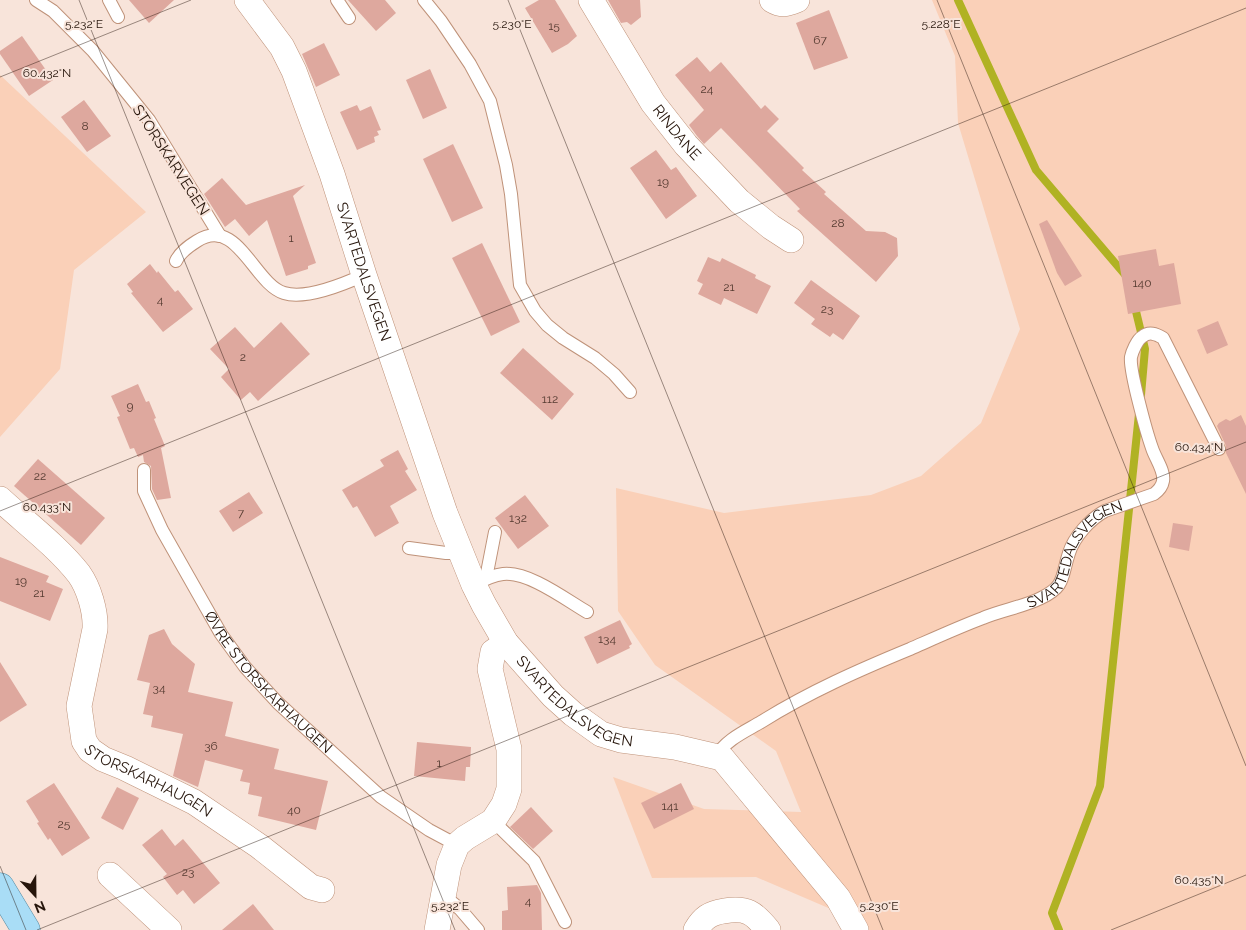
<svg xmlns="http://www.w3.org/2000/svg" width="1246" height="930" font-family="Raleway,sans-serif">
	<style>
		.green { fill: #fad0b8 }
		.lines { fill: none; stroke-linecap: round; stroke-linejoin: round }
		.stream { stroke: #b0b223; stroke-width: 8 }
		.building { fill: #dea89e }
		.lane-casing { stroke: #bf9279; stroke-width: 14 }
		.street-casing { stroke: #bf9279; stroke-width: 26 }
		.primary-casing { stroke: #5589a0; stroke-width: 29 }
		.lane { stroke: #fff; stroke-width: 12 }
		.street { stroke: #fff; stroke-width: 25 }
		.primary { stroke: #a9ddf6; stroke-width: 28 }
		.ticks { fill: none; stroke: #26150b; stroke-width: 1; stroke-opacity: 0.45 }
		.labels { text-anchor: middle; stroke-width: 4; stroke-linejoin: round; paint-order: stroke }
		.number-label { font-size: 12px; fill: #543a30 }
		.street-label { font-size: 15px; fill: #26150b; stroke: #f8e4da }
		.ticks-label { font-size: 12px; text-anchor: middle; fill: #26150b; stroke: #f8e4da; stroke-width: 4; stroke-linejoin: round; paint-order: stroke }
	</style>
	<rect width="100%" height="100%" fill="#f8e4da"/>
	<g class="green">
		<polygon points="932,0 1246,0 1246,930 863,930 840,913 756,877 652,878 613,777 704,809 801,812 776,751 655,665 618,611 616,488 724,513 871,495 921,476 981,423 1020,329 958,123 955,56"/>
		<polygon points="0,75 146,212 74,270 60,369 0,437"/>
	</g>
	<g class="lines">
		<g class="stream">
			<polyline points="958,0 1036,170 1127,277"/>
			<polyline points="1134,303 1145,349 1141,395"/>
			<polyline points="1059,930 1052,913 1100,786 1139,414"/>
		</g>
	</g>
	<g class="building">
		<polygon points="129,0 174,0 149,23"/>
		<polygon points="348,0 385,0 396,13 376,31"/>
		<polygon points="539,0 555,0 577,36 568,44 552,53 525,8"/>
		<polygon points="608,0 640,0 641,17 631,25 627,22 621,23"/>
		<polygon points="829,10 848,58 814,70 796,23"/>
		<polygon points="22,36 53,80 29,96 0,54 0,51"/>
		<polygon points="324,43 340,75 316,87 302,54"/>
		<polygon points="697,57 710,72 721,62 761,109 765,105 779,119 767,131 804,168 802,170 826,192 824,194 866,231 885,232 897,238 898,256 876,282 797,211 800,209 721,128 704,144 697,136 689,125 704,110 675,75"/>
		<polygon points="430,69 447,108 423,119 406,80"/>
		<polygon points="84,100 111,136 87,152 61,117"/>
		<polygon points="357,105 360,111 371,106 381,130 377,131 379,135 374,137 375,142 357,150 340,112"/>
		<polygon points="453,144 483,208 452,222 423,159"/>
		<polygon points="656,150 671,170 676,167 697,196 666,219 630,168"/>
		<polygon points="222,178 246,205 305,185 293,196 316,263 308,266 308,269 286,276 267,220 249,236 235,219 225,227 204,194"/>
		<polygon points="1047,220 1082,276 1065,286 1057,273 1039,224"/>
		<polygon points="482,243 520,322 491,336 452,258"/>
		<polygon points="1156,249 1159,266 1174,263 1181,304 1128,314 1118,256"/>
		<polygon points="708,257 720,262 722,258 756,275 755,278 771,286 757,314 724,298 721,305 698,294 703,284 697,281"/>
		<polygon points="150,264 157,273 158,271 175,292 178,290 193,309 163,332 131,293 133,292 127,284"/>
		<polygon points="811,280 860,316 843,340 833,333 830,337 811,324 815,319 794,303"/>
		<polygon points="1218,321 1228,345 1207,354 1197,330"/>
		<polygon points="281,322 310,354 258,401 250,392 241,400 221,377 229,369 210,349 235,327 254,348"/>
		<polygon points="523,348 574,394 552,420 500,373"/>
		<polygon points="138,384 146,402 149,401 156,418 154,419 165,446 161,448 171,498 157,500 152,489 151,466 144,462 143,455 138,457 134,448 130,449 117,417 120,416 111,396"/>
		<polygon points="1241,415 1246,426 1246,494 1226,453 1226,446 1217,426 1219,423 1226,419 1230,421"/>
		<polygon points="398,450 408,469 405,471 417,490 390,506 399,523 375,537 357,506 353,508 342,490 384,466 380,460"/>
		<polygon points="38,459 105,518 81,545 14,486"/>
		<polygon points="249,492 263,513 233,532 219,511"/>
		<polygon points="525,495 549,526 518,549 495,518"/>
		<polygon points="1173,523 1193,526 1189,551 1169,547"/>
		<polygon points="0,557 49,576 46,582 63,589 50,621 0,601"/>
		<polygon points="620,620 632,644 629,646 630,648 597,664 584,637"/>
		<polygon points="164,629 172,644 195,664 188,692 233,702 225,736 279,749 274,769 328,781 316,830 258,816 262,797 248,794 250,783 240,781 243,770 205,760 198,787 173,776 183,734 151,727 153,716 143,714 150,683 137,680 149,635"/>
		<polygon points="0,662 27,705 0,722"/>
		<polygon points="417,742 471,747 470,767 466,767 465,781 414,776"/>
		<polygon points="54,783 90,838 62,856 50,838 48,840 37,823 39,822 26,801"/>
		<polygon points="681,783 694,809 654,829 641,803"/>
		<polygon points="117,787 139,798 123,830 101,818"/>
		<polygon points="531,807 553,831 533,849 510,827"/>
		<polygon points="162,829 175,846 183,839 220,883 194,904 183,890 177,895 163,877 167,874 142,845"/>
		<polygon points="537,885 541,893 542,930 502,930 502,911 508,910 507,887"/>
		<polygon points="253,904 274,930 222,930"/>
	</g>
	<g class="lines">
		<g class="lane-casing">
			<g id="lane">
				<polyline points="36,0 53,11 93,51 149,120 220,236"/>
				<polyline points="109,0 118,17"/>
				<polyline points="337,0 349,18"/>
				<polyline points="424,0 441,21 470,64 490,101 506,165 511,194 520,285 535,311 547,325 563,338 595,358 614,374 630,392"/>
				<path d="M 176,261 C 180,252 189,246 197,241 C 237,215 254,284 284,293 C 306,300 344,284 364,275"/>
				<path id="s1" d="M 144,470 L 144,491 L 162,530 L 221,634 L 245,667 L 278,703 L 381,797 L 429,830 L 457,845"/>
				<polyline points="409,548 446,553 460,553"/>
				<polyline points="486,578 495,532"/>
				<path d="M 474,585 C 483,580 493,575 503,574 C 528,571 565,599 587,612"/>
				<path id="s2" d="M 717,756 C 725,740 746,731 761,722 C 809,692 859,670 910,649 C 935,638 959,627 983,618 C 1002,610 1023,607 1041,598 C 1066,586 1061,577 1069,553 C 1074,537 1090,519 1105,511 L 1154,494 C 1158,491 1162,487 1163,481 C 1165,471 1155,458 1152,448 C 1147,434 1129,370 1131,357 C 1132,352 1137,340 1142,337 C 1149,331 1156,334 1163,338 L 1219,449"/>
				<polyline points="493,821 534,861 565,922"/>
				<polyline points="444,896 460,909 478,930"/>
			</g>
		</g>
		<g class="street-casing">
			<g id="street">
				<path id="s3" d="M 247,0 L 282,47 L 294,71 L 332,174 L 364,275 L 445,513 L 474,585 L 484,605 L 506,643 L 553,696 L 573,714 L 601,734 L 621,740 L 675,747 L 722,758 L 838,898 L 856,930"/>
				<path id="s4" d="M 591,0 L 653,103 L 686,145 L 739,201 L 771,227 L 791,240"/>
				<path d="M 772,0 C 782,6 787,4 797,0"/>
				<path id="s5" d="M 0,499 C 26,523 58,547 79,574 C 89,588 96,612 95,629 L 79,706 L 84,741 L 90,750 L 103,759 L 125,768 L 194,802 L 259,846 L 311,887 L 322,890"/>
				<polyline points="110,875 169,930"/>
				<polyline points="437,930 449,865 457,845 465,838 493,821 504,804 509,789 509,749 490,669 493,652 506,643"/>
				<path d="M 696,930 C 703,918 710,913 724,911 C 747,907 754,913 768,930"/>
			</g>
		</g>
		<g class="primary-casing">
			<polyline id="primary" points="0,887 26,930"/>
		</g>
		<use href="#lane" class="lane"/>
		<use href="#street" class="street"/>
		<use href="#primary" class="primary"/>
	</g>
	<path class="ticks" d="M 79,0 L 455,930M 508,0 L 883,930M 937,0 L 1246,766M 0,77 L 191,0M 0,511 L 1246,8M 0,866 L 26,930M 37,930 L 1246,442M 1111,930 L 1246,875"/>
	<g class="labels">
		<g class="number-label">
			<text x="554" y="30">15</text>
			<text x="820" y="44">67</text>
			<text x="707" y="93">24</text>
			<text x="85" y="130">8</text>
			<text x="663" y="186">19</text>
			<text x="838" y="227">28</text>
			<text x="291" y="242">1</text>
			<text x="1142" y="287">140</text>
			<text x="729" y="291">21</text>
			<text x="160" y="304">4</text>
			<text x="827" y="313">23</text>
			<text x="243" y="361">2</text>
			<text x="550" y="403">112</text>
			<text x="130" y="410">9</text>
			<text x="40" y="480">22</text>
			<text x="241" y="517">7</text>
			<text x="518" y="522">132</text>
			<text x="21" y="585">19</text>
			<text x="39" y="597">21</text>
			<text x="607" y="643">134</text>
			<text x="159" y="692">34</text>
			<text x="211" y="750">36</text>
			<text x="439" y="767">1</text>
			<text x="670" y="810">141</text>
			<text x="294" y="814">40</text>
			<text x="64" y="828">25</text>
			<text x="188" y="876">23</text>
			<text x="528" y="905">4</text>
		</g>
		<g class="street-label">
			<text dy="5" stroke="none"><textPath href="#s4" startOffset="158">RINDANE</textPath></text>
			<text transform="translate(171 160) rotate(57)" y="5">STORSKARVEGEN</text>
			<text dy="5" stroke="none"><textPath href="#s3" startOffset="298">SVARTEDALSVEGEN</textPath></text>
			<text dy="5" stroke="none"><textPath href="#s2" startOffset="421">SVARTEDALSVEGEN</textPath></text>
			<text dy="5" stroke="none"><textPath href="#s1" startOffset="251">ØVRE STORSKARHAUGEN</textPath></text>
			<text dy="5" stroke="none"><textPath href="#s3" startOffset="789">SVARTEDALSVEGEN</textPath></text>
			<text dy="5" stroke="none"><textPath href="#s5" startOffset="358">STORSKARHAUGEN</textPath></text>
		</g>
	</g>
	<g class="ticks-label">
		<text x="512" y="28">5.230°E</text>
		<text x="941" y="28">5.228°E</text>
		<text x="84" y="28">5.232°E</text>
		<text x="47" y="77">60.432°N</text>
		<text x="1199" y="451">60.434°N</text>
		<text x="47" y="511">60.433°N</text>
		<text x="1199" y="884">60.435°N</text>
		<text x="450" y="910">5.232°E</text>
		<text x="879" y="910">5.230°E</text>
	</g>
	<g transform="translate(35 895) rotate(158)" stroke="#f8e4da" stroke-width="4" paint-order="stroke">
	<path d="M0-4L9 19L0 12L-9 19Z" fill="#26150b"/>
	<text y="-8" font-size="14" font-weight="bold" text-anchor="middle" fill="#26150b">N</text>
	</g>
</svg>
